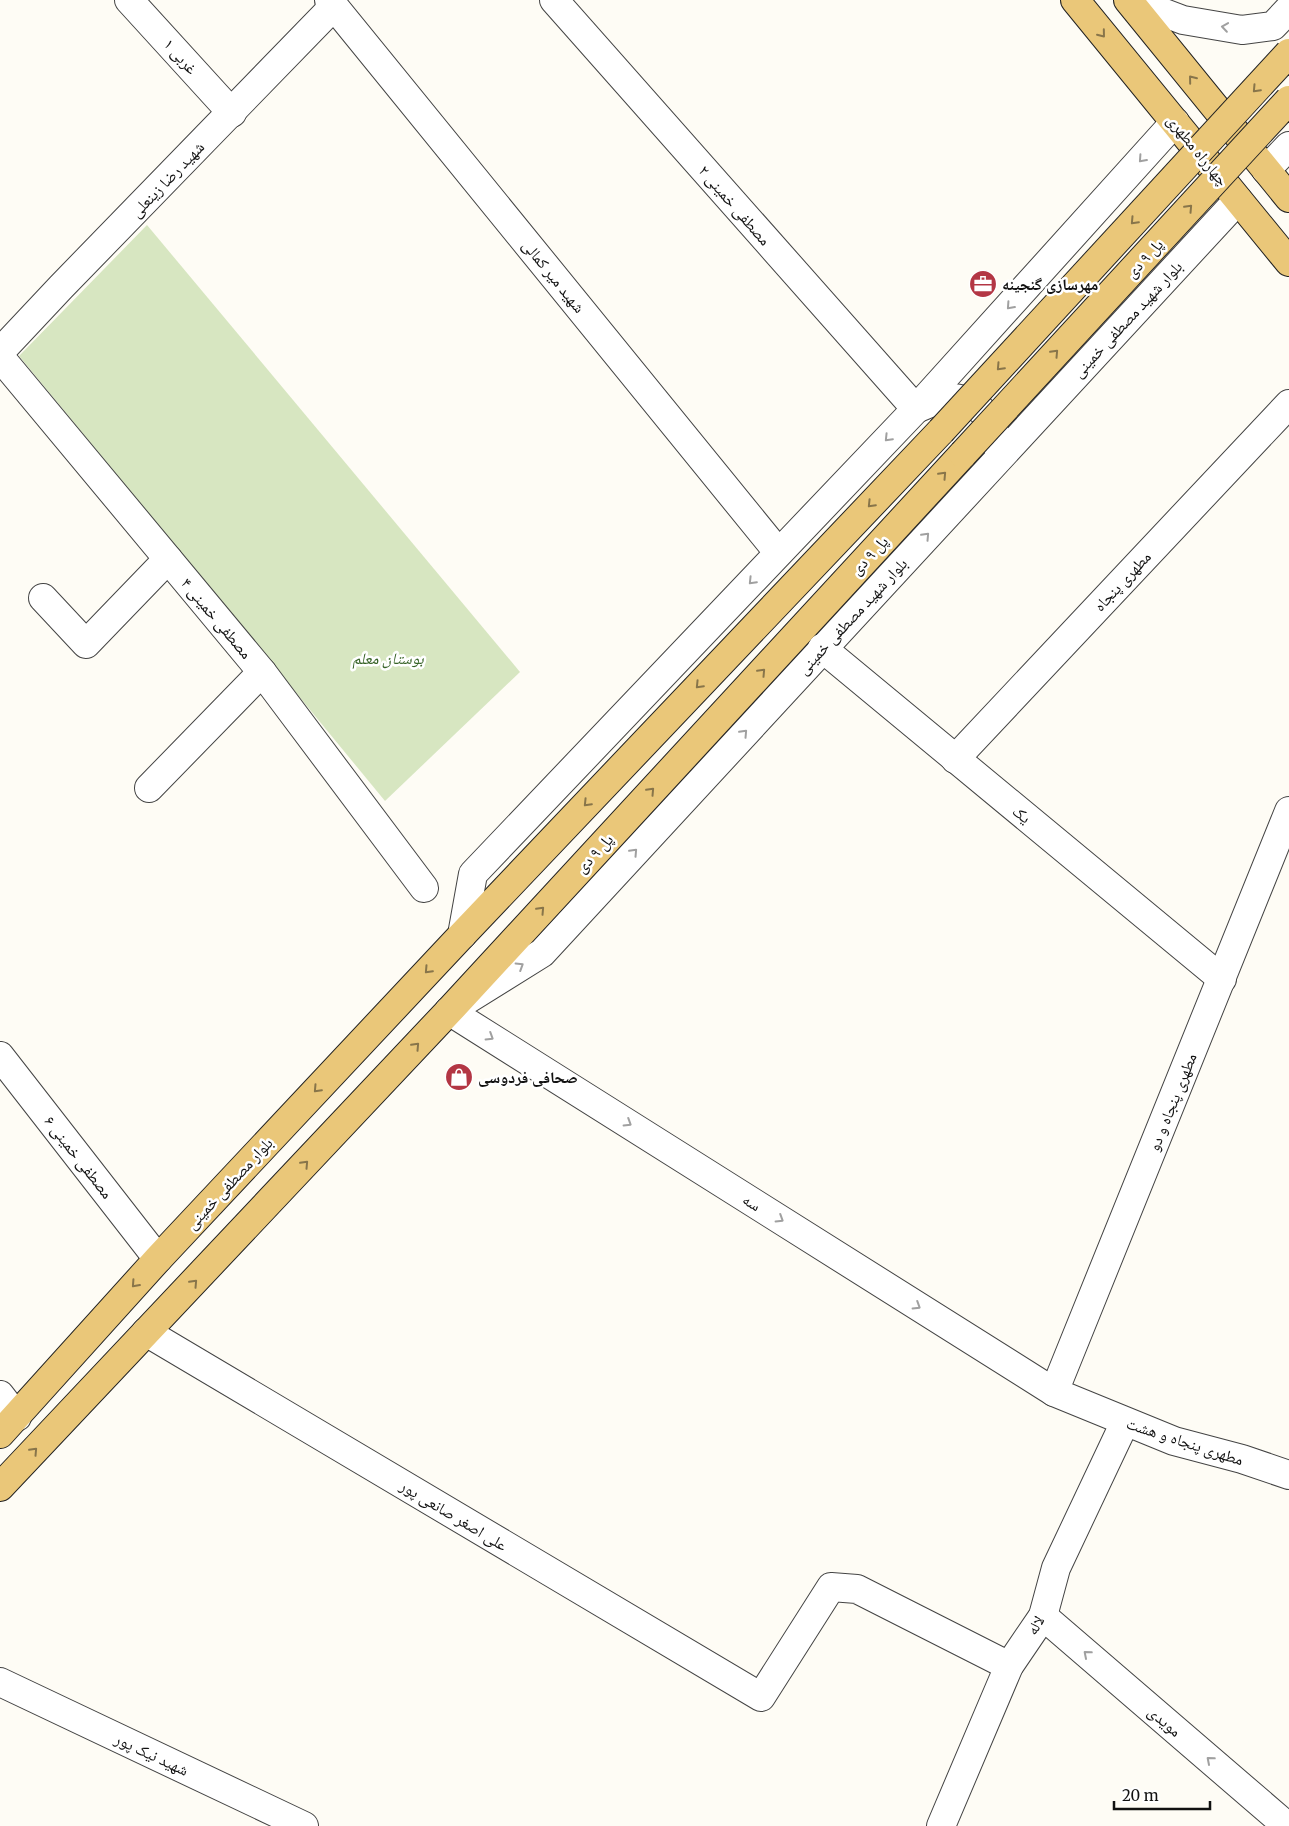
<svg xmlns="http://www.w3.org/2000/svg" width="1289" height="1826" font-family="Merriweather,'Noto Naskh Arabic',serif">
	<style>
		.green { fill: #d7e6c1 }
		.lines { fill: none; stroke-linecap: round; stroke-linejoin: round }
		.minor-casing { stroke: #444; stroke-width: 30 }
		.major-casing { stroke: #222; stroke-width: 30 }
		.minor { stroke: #fff; stroke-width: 28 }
		.major { stroke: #eac779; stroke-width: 28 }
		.major-bridge-casing { stroke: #222; stroke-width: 30; stroke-linecap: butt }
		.major-bridge { stroke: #eac779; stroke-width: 28 }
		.oneway { stroke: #a0a0a0 }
		.oneway2 { stroke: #88754a }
		.labels { text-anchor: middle; stroke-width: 5; stroke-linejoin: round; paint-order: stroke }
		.street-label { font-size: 16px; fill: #111; stroke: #fff }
		.poi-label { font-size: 16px; font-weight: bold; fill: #111; stroke: #fff; text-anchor: start }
		.park-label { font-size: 16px; font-style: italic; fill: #376327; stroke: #fff }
	</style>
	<rect width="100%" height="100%" fill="#fefcf5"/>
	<polygon class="green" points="147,225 520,672 385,801 19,356"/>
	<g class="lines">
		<g class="minor-casing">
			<g id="minor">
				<polyline points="129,0 232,113"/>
				<polyline points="329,0 778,552"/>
				<path d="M 554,0 L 916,409 C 928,404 940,397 953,398 C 978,400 996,420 996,444"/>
				<polyline points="1135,0 1151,8 1183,20 1242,30 1273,26 1289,9"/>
				<polyline points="1266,170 1289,146"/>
				<polyline points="1238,200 542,953 449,1011 1054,1392 1174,1441 1242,1459 1289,1475"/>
				<polyline points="0,352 61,287 334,6"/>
				<polyline points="0,357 262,672 424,888"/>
				<polyline points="43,598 86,644 168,559"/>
				<polyline points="822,648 1222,979"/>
				<polyline points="955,759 1289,404"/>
				<polyline points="149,788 262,672"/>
				<polyline points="462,935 473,874 916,409 1175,122"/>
				<polyline points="0,1056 158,1259"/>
				<polyline points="146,1332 761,1697 831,1587 857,1589 1009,1666"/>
				<polyline points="1054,1392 1289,811"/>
				<polyline points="0,1395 17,1417"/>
				<polyline points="1043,1616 1287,1826"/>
				<polyline points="0,1682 304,1826"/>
				<polyline points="941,1826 1009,1666 1043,1616 1056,1568 1125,1422"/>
			</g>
		</g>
		<g class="major-casing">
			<g id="major">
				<polyline points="1075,0 1289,262"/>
				<polyline points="1128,0 1289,198"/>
				<polyline points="0,1434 158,1259 462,935 941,431"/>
				<polyline points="0,1487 449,1011 963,454"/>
			</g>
		</g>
		<use href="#minor" class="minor"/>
		<use href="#major" class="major"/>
		<g class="major-bridge-casing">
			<g id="major-bridge">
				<polyline points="941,431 1289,53"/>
				<polyline points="963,454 1289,100"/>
			</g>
		</g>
		<use href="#major-bridge" class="major-bridge"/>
	</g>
	<defs><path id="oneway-chevron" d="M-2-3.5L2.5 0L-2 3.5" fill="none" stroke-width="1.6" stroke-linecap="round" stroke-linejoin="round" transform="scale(1.25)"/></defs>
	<g class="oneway">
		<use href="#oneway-chevron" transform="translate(1225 27) rotate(-172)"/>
		<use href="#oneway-chevron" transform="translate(1142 159) rotate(132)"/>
		<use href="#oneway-chevron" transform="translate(1010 306) rotate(132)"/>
		<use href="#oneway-chevron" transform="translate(888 438) rotate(134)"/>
		<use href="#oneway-chevron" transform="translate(926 536) rotate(-47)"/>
		<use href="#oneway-chevron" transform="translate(752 581) rotate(134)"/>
		<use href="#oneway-chevron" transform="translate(744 733) rotate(-47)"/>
		<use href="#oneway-chevron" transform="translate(634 852) rotate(-47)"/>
		<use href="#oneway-chevron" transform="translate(520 966) rotate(-32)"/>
		<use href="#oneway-chevron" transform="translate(490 1037) rotate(32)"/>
		<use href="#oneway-chevron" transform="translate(628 1123) rotate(32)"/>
		<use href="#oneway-chevron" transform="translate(780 1219) rotate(32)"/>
		<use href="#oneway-chevron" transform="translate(917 1306) rotate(32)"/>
		<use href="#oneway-chevron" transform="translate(1087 1654) rotate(-139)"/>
		<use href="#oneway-chevron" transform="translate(1210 1760) rotate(-139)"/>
	</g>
	<g class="oneway2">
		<use href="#oneway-chevron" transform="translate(1102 34) rotate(51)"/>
		<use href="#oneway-chevron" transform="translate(1192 79) rotate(-129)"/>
		<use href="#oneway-chevron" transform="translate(1256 89) rotate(133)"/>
		<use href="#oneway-chevron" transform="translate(1189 208) rotate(-47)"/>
		<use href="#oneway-chevron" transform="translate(1134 221) rotate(133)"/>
		<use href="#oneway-chevron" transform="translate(1055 353) rotate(-47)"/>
		<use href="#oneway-chevron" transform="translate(1000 367) rotate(133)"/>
		<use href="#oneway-chevron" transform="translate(943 475) rotate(-47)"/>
		<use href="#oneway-chevron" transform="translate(871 504) rotate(134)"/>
		<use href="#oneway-chevron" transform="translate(762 672) rotate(-47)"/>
		<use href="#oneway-chevron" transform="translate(699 685) rotate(134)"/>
		<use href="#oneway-chevron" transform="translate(651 791) rotate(-47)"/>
		<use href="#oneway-chevron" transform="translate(587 803) rotate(134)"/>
		<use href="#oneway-chevron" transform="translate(541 910) rotate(-47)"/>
		<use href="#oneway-chevron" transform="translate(428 970) rotate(133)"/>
		<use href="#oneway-chevron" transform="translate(416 1046) rotate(-47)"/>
		<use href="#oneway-chevron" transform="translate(317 1089) rotate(133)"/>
		<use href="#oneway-chevron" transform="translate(305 1164) rotate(-47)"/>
		<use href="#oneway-chevron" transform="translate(194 1283) rotate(-47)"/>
		<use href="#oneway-chevron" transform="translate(135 1284) rotate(132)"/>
		<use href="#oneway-chevron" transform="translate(34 1451) rotate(-47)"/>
	</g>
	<defs>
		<g id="office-disc" transform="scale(1.4375)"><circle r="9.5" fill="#b33644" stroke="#fff"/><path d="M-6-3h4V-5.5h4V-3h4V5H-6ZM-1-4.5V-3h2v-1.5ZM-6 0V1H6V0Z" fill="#fff"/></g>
		<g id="shop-disc" transform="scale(1.4375)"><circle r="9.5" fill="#b33644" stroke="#fff"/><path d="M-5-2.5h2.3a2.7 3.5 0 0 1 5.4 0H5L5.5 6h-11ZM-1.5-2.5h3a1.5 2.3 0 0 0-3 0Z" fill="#fff"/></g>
	</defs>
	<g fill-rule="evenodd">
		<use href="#office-disc" x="983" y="284"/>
		<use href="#shop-disc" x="459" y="1077"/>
	</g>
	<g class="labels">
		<g class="street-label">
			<text transform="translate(181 56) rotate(48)" y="6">۱ غربی</text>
			<text transform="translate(1198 150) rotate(51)" y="6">چهارراه مطهری</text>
			<text transform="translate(167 179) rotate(-46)" y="6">شهید رضا زینعلی</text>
			<text transform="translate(735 205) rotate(49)" y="6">مصطفی خمینی ۲</text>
			<text transform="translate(1144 258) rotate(-47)" y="6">پل ۹ دی</text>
			<text transform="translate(554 276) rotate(51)" y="6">شهید میر کمالی</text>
			<text transform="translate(1127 319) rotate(-47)" y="6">بلوار شهید مصطفی خمینی</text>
			<text transform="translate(869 555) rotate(-47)" y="6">پل ۹ دی</text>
			<text transform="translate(1122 581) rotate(-47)" y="6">مطهری پنجاه</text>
			<text transform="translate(852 616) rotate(-47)" y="6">بلوار شهید مصطفی خمینی</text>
			<text transform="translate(217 618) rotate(50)" y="6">مصطفی خمینی ۴</text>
			<text transform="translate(1022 814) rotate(39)" y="6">یک</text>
			<text transform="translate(594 853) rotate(-47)" y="6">پل ۹ دی</text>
			<text transform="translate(1172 1102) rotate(-68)" y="6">مطهری پنجاه و دو</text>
			<text transform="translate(79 1157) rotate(52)" y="6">مصطفی خمینی ۶</text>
			<text transform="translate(229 1183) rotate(-47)" y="6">بلوار مصطفی خمینی</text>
			<text transform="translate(752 1202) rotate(32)" y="6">سه</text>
			<text transform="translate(1185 1441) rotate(18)" y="6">مطهری پنجاه و هشت</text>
			<text transform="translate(454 1515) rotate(31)" y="6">علی اصغر صانعی پور</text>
			<text transform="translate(1035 1625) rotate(-59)" y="6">لاله</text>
			<text transform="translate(1165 1721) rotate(41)" y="6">مویدی</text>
			<text transform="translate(152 1754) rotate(25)" y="6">شهید نیک پور</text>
		</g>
		<g class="poi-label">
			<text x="1002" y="290">مهرسازی گنجینه</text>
			<text x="478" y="1083">صحافی فردوسی</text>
		</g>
		<g class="park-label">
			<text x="388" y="664">بوستان معلم</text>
		</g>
	</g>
	<path d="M1114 1801v8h96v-8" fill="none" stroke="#111111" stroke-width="2.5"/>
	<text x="1122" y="1801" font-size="15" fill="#111111" stroke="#ffffff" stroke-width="4" paint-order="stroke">20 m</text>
</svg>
